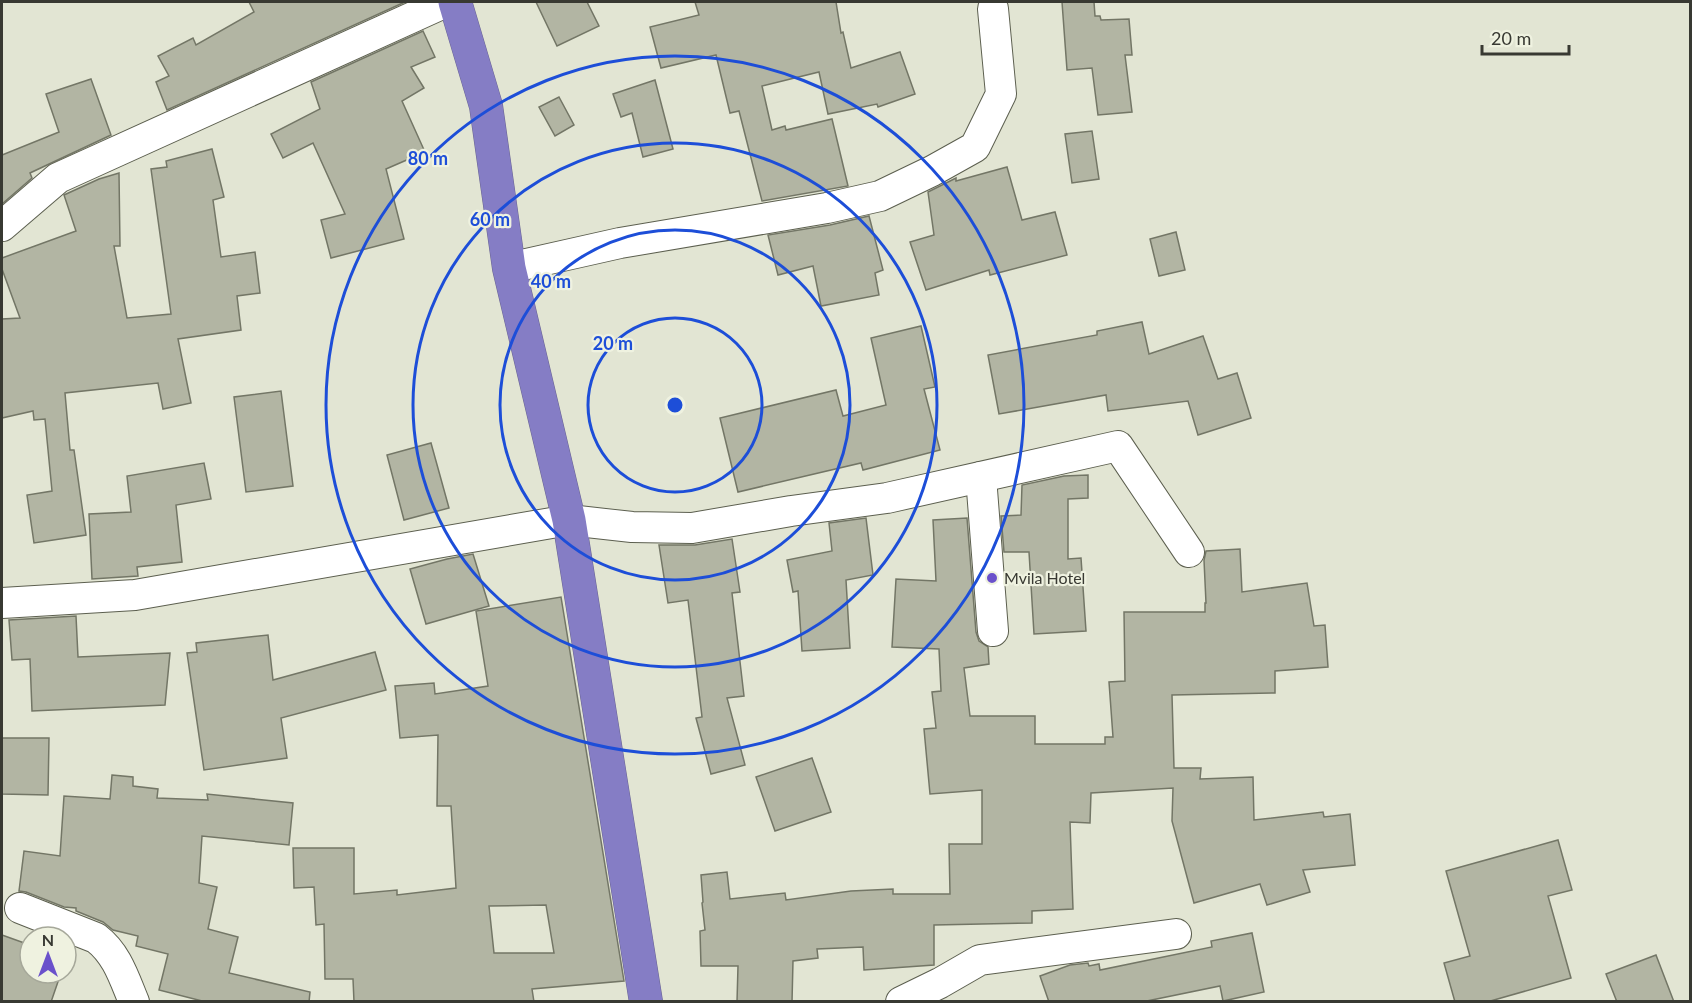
<svg xmlns="http://www.w3.org/2000/svg" width="1692" height="1003" font-family="Lato,sans-serif">
	<style>
		.building { fill: #b2b5a3; stroke: #737666; stroke-width: 1.5; fill-rule: evenodd }
		.lines { fill: none; stroke-linecap: round; stroke-linejoin: round }
		.street-casing { stroke: #5c5f4f; stroke-width: 32 }
		.highway-casing { stroke: #6a6592; stroke-width: 34 }
		.street { stroke: #fff; stroke-width: 30 }
		.highway { stroke: #857dc5; stroke-width: 33 }
		.ring { fill: none; stroke: #1d4ed8; stroke-width: 3 }
		.poi-dot { fill: #6a51cb; stroke: #eff2e0; stroke-width: 2 }
		.labels { text-anchor: middle; stroke-width: 4.5; stroke-linejoin: round; paint-order: stroke }
		.poi-label { font-size: 16px; fill: #383932; stroke: #eff2e0; text-anchor: start }
		.centre { fill: #1d4ed8; stroke: #eff2e0; stroke-width: 3 }
		.ring-label { font-size: 18px; text-anchor: middle; font-weight: bold; fill: #1d4ed8; stroke: #eff2e0; stroke-width: 4.5; stroke-linejoin: round; paint-order: stroke }
	</style>
	<rect width="100%" height="100%" fill="#e2e5d3"/>
	<g class="building">
		<polygon points="249,2 405,2 167,110 156,82 169,76 158,56 193,38 196,45 254,12"/>
		<polygon points="536,2 587,2 599,26 557,46"/>
		<polygon points="695,2 836,2 841,33 843,32 851,68 900,52 915,94 878,107 877,104 828,114 819,72 762,86 772,130 785,126 786,130 832,119 848,186 762,201 739,111 730,113 716,55 661,68 650,27 699,15"/>
		<polygon points="1062,2 1094,2 1095,16 1100,16 1101,20 1129,19 1132,55 1125,55 1132,112 1098,115 1092,68 1067,70"/>
		<polygon points="423,31 435,57 411,67 424,88 402,101 425,152 386,169 404,239 331,258 321,220 345,214 313,143 283,158 271,134 320,109 311,82"/>
		<polygon points="91,79 111,135 30,173 32,178 2,204 2,155 59,132 46,94"/>
		<polygon points="655,80 673,149 643,157 632,113 621,117 613,94"/>
		<polygon points="559,97 574,125 555,136 539,107"/>
		<polygon points="1092,131 1099,179 1072,183 1065,134"/>
		<polygon points="212,149 224,197 213,200 221,257 255,252 260,293 237,296 241,330 178,339 191,403 163,409 158,383 65,393 70,450 74,450 86,535 34,543 27,495 52,491 45,419 34,420 33,411 2,418 2,319 20,318 2,269 2,258 76,231 64,195 99,179 119,173 120,246 114,246 127,318 171,314 151,169 167,167 166,161"/>
		<polygon points="1007,167 1022,220 1055,212 1067,255 990,275 989,270 926,290 910,242 934,235 928,192 956,178 956,181"/>
		<polygon points="869,216 883,270 875,273 879,295 821,306 813,266 778,275 768,235 830,225"/>
		<polygon points="1176,232 1185,270 1159,276 1150,239"/>
		<polygon points="1142,322 1149,354 1203,336 1218,379 1237,373 1251,418 1198,435 1188,401 1108,411 1106,395 999,414 988,355 1097,335 1097,331"/>
		<polygon points="921,326 935,387 924,389 940,450 863,470 861,463 738,492 720,418 836,390 843,416 886,405 871,338"/>
		<polygon points="281,391 293,486 246,492 234,397"/>
		<polygon points="431,443 449,508 404,520 387,455"/>
		<polygon points="204,463 211,499 176,505 182,562 137,567 138,576 92,579 89,514 131,512 127,476"/>
		<polygon points="1088,475 1088,498 1068,499 1068,559 1081,558 1086,631 1034,634 1029,552 1004,552 1001,516 1021,515 1022,485 1064,476"/>
		<polygon points="866,518 873,575 846,580 850,648 802,651 798,591 793,592 787,560 832,551 829,523"/>
		<polygon points="967,518 976,632 979,641 988,647 989,664 964,668 970,716 1035,716 1035,744 1105,744 1105,737 1113,737 1109,682 1125,681 1124,612 1205,612 1205,603 1206,603 1204,560 1206,551 1240,549 1242,592 1307,583 1314,626 1325,625 1328,667 1275,671 1275,693 1172,695 1174,768 1201,768 1200,779 1253,777 1254,820 1323,812 1324,817 1350,814 1355,865 1303,870 1310,892 1267,905 1260,884 1194,903 1172,821 1173,788 1091,793 1090,823 1070,822 1073,909 1032,911 1032,923 934,925 934,965 864,970 863,947 817,949 818,958 793,961 792,1002 737,1002 738,966 701,966 700,931 705,930 702,903 703,902 701,875 727,872 730,899 785,893 786,900 851,891 893,889 893,894 950,894 949,844 982,844 982,790 930,794 924,729 936,728 932,692 941,691 939,649 892,647 896,579 936,581 933,520"/>
		<polygon points="732,539 740,592 732,593 744,696 727,698 745,765 711,774 696,718 702,717 688,600 668,603 659,545 695,545"/>
		<polygon points="473,554 489,606 426,624 410,569 447,559"/>
		<path d="M 561,597 L 624,981 L 532,989 L 534,1002 L 354,1002 L 353,979 L 325,979 L 324,924 L 316,925 L 314,887 L 294,888 L 293,848 L 354,848 L 354,894 L 397,890 L 397,895 L 456,888 L 451,806 L 437,806 L 438,735 L 400,738 L 395,686 L 434,683 L 435,694 L 488,686 L 476,611 ZM 546,905 L 554,953 L 494,953 L 489,906 Z"/>
		<polygon points="76,616 78,657 170,653 165,705 32,711 30,659 12,660 9,620"/>
		<polygon points="268,635 273,680 375,652 386,690 281,718 287,758 204,770 187,653 197,652 196,643"/>
		<polygon points="2,738 49,738 48,795 2,794"/>
		<polygon points="812,758 831,812 775,831 756,777"/>
		<polygon points="112,775 133,777 133,786 158,789 157,798 208,800 207,794 293,803 289,845 202,836 199,883 217,887 208,929 238,937 229,973 310,992 309,1002 206,1002 159,990 168,954 136,946 138,936 113,930 103,922 76,911 76,908 64,907 26,892 19,891 24,851 60,856 64,796 110,799"/>
		<polygon points="1558,840 1572,890 1548,896 1571,978 1487,1002 1455,1002 1444,963 1470,956 1446,871"/>
		<polygon points="1252,933 1264,992 1223,1001 1220,986 1142,1002 1049,1002 1040,976 1070,965 1088,963 1089,966 1099,964 1100,970 1212,947 1211,941"/>
		<polygon points="2,935 30,945 30,973 61,973 51,1002 2,1002"/>
		<polygon points="1656,955 1674,1002 1617,1002 1606,974"/>
	</g>
	<g class="lines">
		<g class="street-casing">
			<g id="street">
				<polyline points="2,226 58,178 446,2"/>
				<polyline points="509,268 620,243 827,208 880,196 932,171 975,147 1001,94 993,9"/>
				<polyline points="981,477 993,631"/>
				<polyline points="2,603 135,595 569,520 632,527 692,528 791,511 887,498 1118,446 1189,552"/>
				<path d="M 20,908 L 96,938 C 117,954 124,978 134,1002"/>
				<polyline points="901,1002 940,983 980,960 1176,934"/>
			</g>
		</g>
		<g class="highway-casing">
			<polyline id="highway" points="455,2 486,106 509,268 569,520 646,1002"/>
		</g>
		<use href="#street" class="street"/>
		<use href="#highway" class="highway"/>
	</g>
	<g class="ring">
		<circle cx="675" cy="405" r="87"/>
		<circle cx="675" cy="405" r="175"/>
		<circle cx="675" cy="405" r="262"/>
		<circle cx="675" cy="405" r="349"/>
	</g>
	<circle class="poi-dot" cx="992" cy="578" r="6"/>
	<g class="labels">
		<g class="poi-label">
			<text x="1004" y="584">Mvila Hotel</text>
		</g>
	</g>
	<circle cx="675" cy="405" r="9" class="centre"/>
	<g class="ring-label">
		<text x="428" y="165">80 m</text>
		<text x="490" y="226">60 m</text>
		<text x="551" y="288">40 m</text>
		<text x="613" y="350">20 m</text>
	</g>
	<rect width="1692" height="1003" fill="none" stroke="#383932" stroke-width="6"/>
	<g transform="translate(48 955)"><circle r="28" fill="#eff2e0" stroke="#a6a89a" stroke-width="1.5"/>
	<path d="M0-4.5L10 22L0 15L-10 22Z" fill="#6a51cb"/>
	<text y="-9" font-size="16" font-weight="bold" text-anchor="middle" fill="#383932">N</text>
	</g>
	<path d="M1482 45v9h87v-9" fill="none" stroke="#383932" stroke-width="3"/>
	<text x="1491" y="45" font-size="18" fill="#383932" stroke="#eff2e0" stroke-width="4.5" paint-order="stroke">20 m</text>
</svg>
